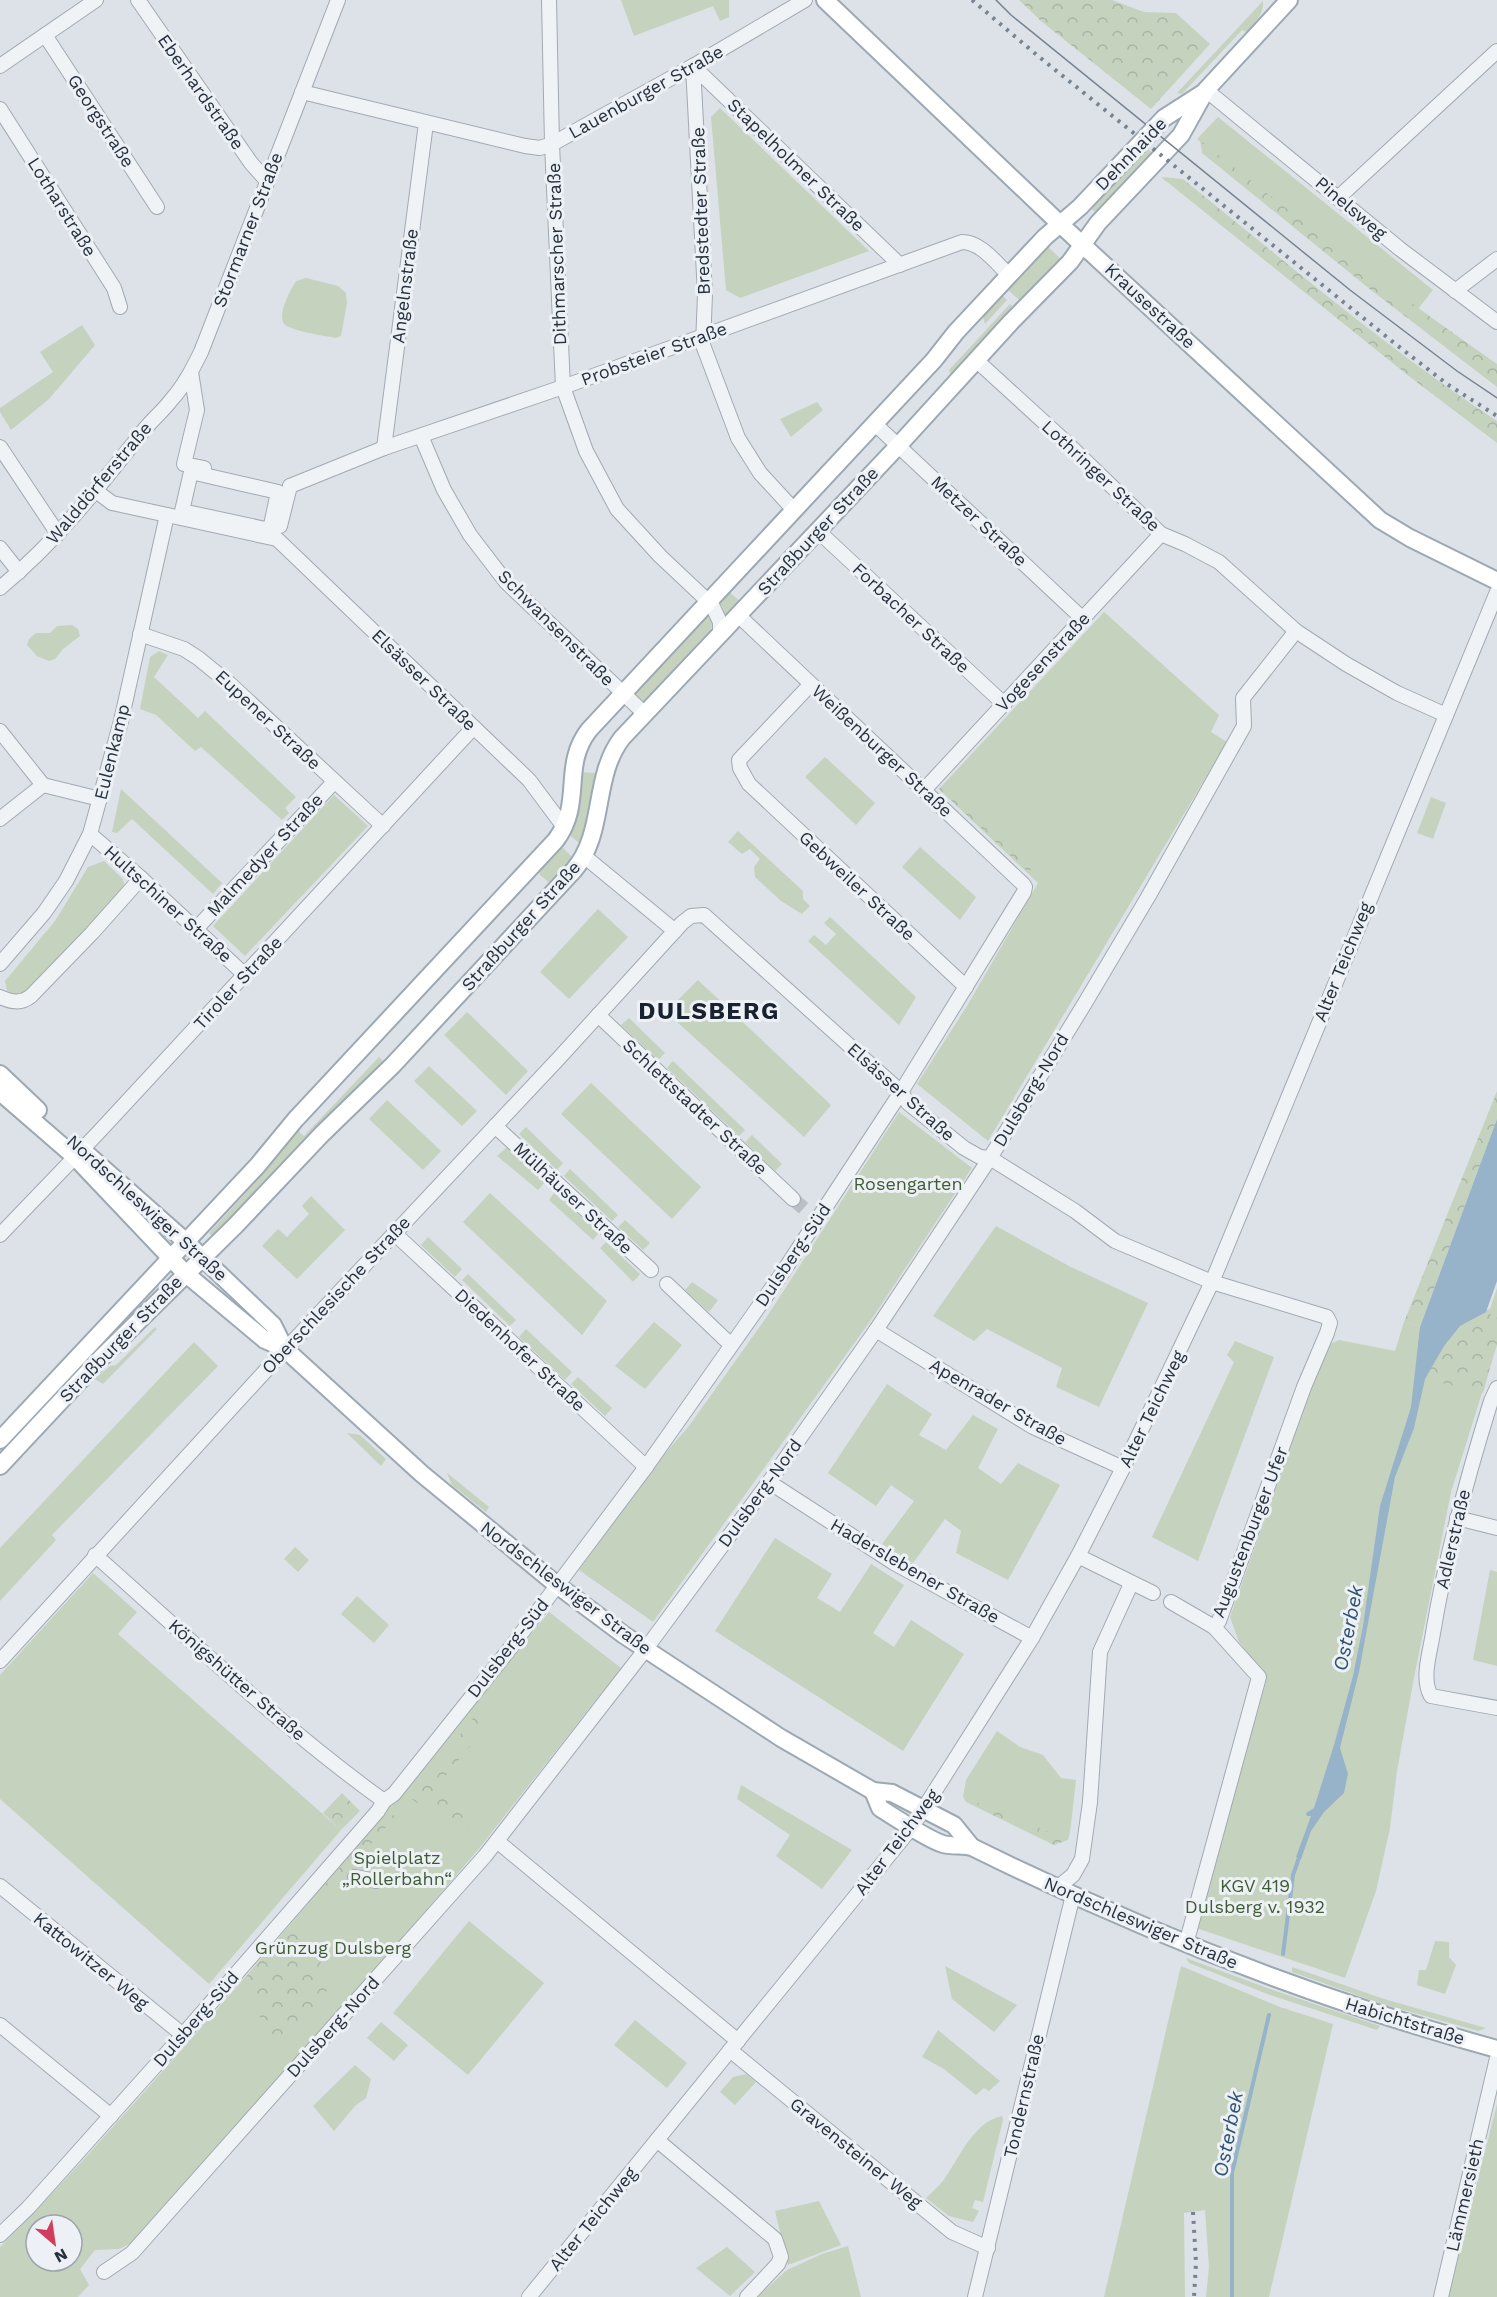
<svg xmlns="http://www.w3.org/2000/svg" width="1497" height="2297" font-family="'Work Sans',sans-serif">
	<style>
		.green { fill: #c5d2be; fill-rule: evenodd }
		.forest { fill: url(#forest-crowns) }
		.water { fill: #97b3c9 }
		.lines { fill: none; stroke-linecap: round; stroke-linejoin: round }
		.stream { stroke: #97b3c9; stroke-width: 4 }
		.minor-tunnel { stroke: #b8bfc6; stroke-width: 14; stroke-dasharray: 14 7; stroke-linecap: butt }
		.minor-casing { stroke: #a2a9b2; stroke-width: 16 }
		.major-casing { stroke: #9ca8b4; stroke-width: 20 }
		.minor { stroke: #f0f3f6; stroke-width: 14 }
		.major { stroke: #fff; stroke-width: 16 }
		.tram { stroke: #768392; stroke-width: 1.5 }
		.rail { stroke: #768392; stroke-width: 4; stroke-dasharray: 3 6; stroke-linecap: butt }
		.labels { text-anchor: middle; stroke-width: 6; stroke-linejoin: round; paint-order: stroke }
		.street-label { font-size: 18px; fill: #26313f; stroke: #edf1f5 }
		.park-label { font-size: 18px; fill: #3e5b33; stroke: #edf1f5 }
		.water-label { font-size: 20px; font-style: italic; fill: #2f5374; stroke: #edf1f5 }
		.district-label { font-size: 24px; font-weight: bold; letter-spacing: 1.5px; fill: #19222f; stroke: #edf1f5 }
	</style>
	<defs>
		<pattern id="forest-crowns" width="20" height="18" patternUnits="userSpaceOnUse" patternTransform="scale(1.5)"><rect width="20" height="18" fill="#c5d2be"/><path d="M2 6a3 3 0 1 1 6 0M12 15a3 3 0 1 1 6 0" fill="none" stroke="#a9b5a4"/></pattern>
	</defs>
	<rect width="100%" height="100%" fill="#dde2e8"/>
	<g class="green">
		<polygon points="621,0 729,0 729,17 720,21 713,6 634,36"/>
		<path d="M 1263,1 C 1264,15 1255,22 1246,32 L 1242,30 L 1182,94 L 1177,93 Z"/>
		<polygon points="720,108 869,251 740,298 726,290 711,117"/>
		<polygon points="1218,117 1433,290 1418,309 1327,242 1197,139"/>
		<polygon points="1146,147 1153,154 1098,214 1090,208"/>
		<polygon points="1046,245 1063,261 1046,278 1019,300 1006,288"/>
		<path d="M 306,278 L 338,286 L 346,293 L 347,303 L 341,336 L 336,338 C 327,336 286,331 283,322 C 279,311 290,291 296,281 Z"/>
		<polygon points="1001,294 1007,300 985,324 982,314"/>
		<polygon points="1010,304 1012,306 981,342 961,371 952,380 949,370"/>
		<polygon points="82,325 95,345 49,399 11,430 0,412 0,408 53,372 40,352"/>
		<polygon points="817,402 823,410 791,437 780,419"/>
		<polygon points="726,589 743,604 726,620 723,608 717,598"/>
		<polygon points="708,612 714,622 711,629 686,656 679,671 647,706 630,691"/>
		<polygon points="1104,612 1219,715 1211,732 1227,742 988,1141 917,1084 967,1006 1038,883 939,789"/>
		<polygon points="72,625 78,629 80,636 63,649 55,659 49,661 37,656 27,645 29,639 36,633 50,633 57,626"/>
		<polygon points="159,651 168,655 154,677 198,718 205,711 296,797 285,808 289,813 282,820 201,747 195,751 156,715 140,709 150,657"/>
		<polygon points="825,757 875,803 856,825 805,777"/>
		<polygon points="577,772 599,773 584,847 567,833"/>
		<polygon points="121,789 222,883 213,894 132,819 117,833 112,832"/>
		<polygon points="334,795 368,826 245,956 213,926"/>
		<polygon points="1431,797 1446,803 1433,839 1417,833"/>
		<polygon points="738,831 803,891 803,899 810,906 802,914 781,901 755,877 754,867 760,859 750,849 742,854 728,842"/>
		<polygon points="558,843 576,861 551,884 540,875 537,866"/>
		<polygon points="920,847 976,897 960,920 902,867"/>
		<polygon points="104,861 123,879 125,891 29,993 17,997 7,991 5,981 55,921 88,867"/>
		<polygon points="598,909 628,937 569,999 540,972"/>
		<polygon points="830,917 916,997 899,1025 808,941 814,935 826,945 836,934 824,923"/>
		<polygon points="698,980 831,1105 804,1137 666,1012"/>
		<polygon points="467,1012 528,1071 506,1095 444,1035"/>
		<polygon points="629,1018 665,1053 658,1060 621,1025"/>
		<polygon points="379,1057 387,1065 214,1238 209,1233 258,1180 297,1123 300,1133 304,1136"/>
		<polygon points="673,1061 745,1130 739,1136 667,1068"/>
		<polygon points="429,1066 477,1111 462,1126 414,1081"/>
		<polygon points="591,1083 701,1187 672,1219 561,1114"/>
		<polygon points="387,1100 441,1151 423,1170 369,1119"/>
		<polygon points="899,1112 972,1168 871,1320 653,1622 579,1570 661,1458 689,1426 766,1318"/>
		<polygon points="526,1127 563,1163 557,1170 519,1134"/>
		<polygon points="752,1135 782,1164 775,1171 745,1142"/>
		<polygon points="507,1147 545,1182 538,1190 497,1156"/>
		<polygon points="570,1169 618,1215 612,1221 564,1176"/>
		<polygon points="490,1193 607,1301 582,1335 463,1222"/>
		<polygon points="554,1193 599,1233 593,1240 549,1200"/>
		<polygon points="311,1196 345,1230 297,1279 262,1246 278,1229 287,1237 309,1214 302,1206"/>
		<polygon points="625,1220 650,1243 643,1250 618,1227"/>
		<polygon points="996,1226 1069,1266 1148,1303 1099,1407 1056,1387 1062,1368 987,1329 974,1341 933,1316"/>
		<polygon points="428,1237 462,1269 455,1277 421,1245"/>
		<polygon points="606,1242 640,1274 633,1282 600,1248"/>
		<polygon points="468,1274 516,1320 510,1326 462,1280"/>
		<polygon points="692,1282 718,1300 709,1312 685,1290"/>
		<polygon points="1497,1288 1497,1345 1451,1492 1413,1683 1397,1771 1390,1828 1376,1891 1345,1978 1196,1928 1267,1678 1239,1642 1230,1617 1318,1370 1332,1343 1339,1340 1395,1351 1404,1322 1420,1327 1490,1309"/>
		<polygon points="654,1322 682,1345 645,1389 615,1366"/>
		<polygon points="155,1327 157,1329 103,1384 95,1379 110,1366 116,1365"/>
		<polygon points="526,1329 572,1372 565,1380 519,1337"/>
		<polygon points="1235,1341 1274,1357 1198,1561 1152,1537 1234,1362 1227,1355"/>
		<polygon points="194,1342 218,1366 52,1535 56,1540 0,1601 0,1548"/>
		<polygon points="578,1377 612,1408 605,1416 571,1384"/>
		<polygon points="887,1384 932,1414 919,1435 946,1450 973,1415 998,1429 978,1468 1001,1484 1018,1463 1060,1485 1008,1580 956,1553 961,1531 945,1519 913,1563 882,1544 914,1501 891,1485 876,1506 828,1473"/>
		<polygon points="347,1433 360,1435 386,1459 381,1466"/>
		<polygon points="447,1473 489,1507 486,1512 452,1485"/>
		<polygon points="775,1538 832,1574 817,1598 840,1612 871,1564 904,1585 873,1633 894,1647 911,1620 964,1654 903,1751 715,1631"/>
		<polygon points="295,1547 309,1560 298,1572 284,1559"/>
		<polygon points="1490,1570 1497,1572 1497,1666 1473,1660"/>
		<polygon points="93,1573 137,1612 118,1634 341,1830 209,1984 0,1799 0,1675"/>
		<polygon points="357,1596 389,1625 374,1643 341,1614"/>
		<path d="M 549,1612 L 621,1668 L 477,1851 L 348,2002 L 138,2240 L 119,2249 L 95,2250 L 80,2269 L 89,2285 L 78,2297 L 0,2297 L 0,2247 C 61,2186 118,2122 175,2057 C 304,1912 427,1762 549,1612 ZM 36,2225 L 72,2225 L 72,2261 L 36,2261 Z"/>
		<polygon points="997,1731 1020,1747 1043,1755 1061,1778 1076,1780 1070,1833 1059,1837 963,1797 966,1780"/>
		<polygon points="741,1785 852,1850 822,1889 776,1856 790,1835 737,1799"/>
		<polygon points="469,1921 544,1983 468,2075 393,2013"/>
		<polygon points="1435,1941 1449,1942 1449,1957 1456,1965 1445,1994 1417,1985 1419,1970 1426,1970"/>
		<polygon points="1186,1958 1273,1990 1380,2026 1377,2030 1270,1995 1189,1963"/>
		<polygon points="945,1966 1017,2005 994,2032 952,1999"/>
		<polygon points="1181,1966 1280,2007 1333,2024 1269,2297 1206,2297 1209,2267 1205,2210 1184,2213 1185,2297 1104,2297"/>
		<polygon points="1292,1967 1384,1999 1486,2028 1478,2031 1382,2004 1292,1972"/>
		<polygon points="635,2020 687,2063 667,2088 614,2045"/>
		<polygon points="381,2022 408,2045 394,2061 367,2038"/>
		<polygon points="938,2030 1000,2081 989,2091 984,2088 976,2095 944,2069 922,2057"/>
		<polygon points="355,2065 371,2079 366,2098 355,2106 334,2131 313,2106"/>
		<polygon points="746,2074 756,2082 735,2105 720,2092 733,2077"/>
		<polygon points="1497,2104 1497,2297 1448,2297"/>
		<path d="M 1002,2116 L 1003,2120 L 983,2202 L 975,2200 L 972,2208 L 979,2211 L 973,2222 L 949,2216 L 926,2198 C 932,2192 938,2187 943,2181 C 959,2159 973,2122 1002,2116 Z"/>
		<polygon points="819,2201 841,2245 788,2265 775,2211"/>
		<polygon points="848,2246 861,2297 757,2297 787,2270 822,2254"/>
		<polygon points="727,2247 755,2272 730,2296 696,2268"/>
	</g>
	<g class="forest">
		<polygon points="1019,0 1112,0 1144,12 1176,13 1210,44 1151,109 1041,21"/>
		<path d="M 1200,140 C 1297,218 1395,293 1497,364 L 1497,387 L 1371,290 L 1202,153 Z"/>
		<path d="M 1161,177 L 1183,179 C 1286,262 1387,349 1497,421 L 1497,443 L 1410,377 Z"/>
		<polygon points="946,782 1035,862 1029,873 939,789"/>
		<polygon points="1497,1091 1497,1119 1420,1327 1404,1322"/>
		<polygon points="1486,1312 1497,1318 1497,1342 1483,1393 1425,1379 1444,1346 1460,1326"/>
		<polygon points="474,1717 487,1725 435,1789 471,1824 464,1835 410,1798"/>
		<polygon points="342,1793 360,1811 341,1830 323,1813"/>
		<polygon points="963,1797 1059,1836 1070,1833 1068,1840 1054,1845 966,1802"/>
		<polygon points="389,1810 395,1817 301,1923 332,1985 277,2048 241,1983"/>
	</g>
	<polygon class="water" points="1497,1119 1497,1281 1486,1312 1460,1326 1444,1346 1425,1379 1414,1428 1395,1477 1359,1672 1340,1748 1348,1774 1344,1793 1324,1812 1311,1831 1301,1859 1296,1857 1311,1816 1307,1816 1306,1813 1314,1808 1334,1745 1353,1676 1363,1626 1380,1506 1411,1407 1420,1327"/>
	<g class="lines">
		<g class="stream">
			<polyline points="1283,1954 1293,1875 1300,1855"/>
			<polyline points="1232,2297 1232,2173 1269,2015"/>
		</g>
		<polyline class="minor-tunnel" points="793,1199 808,1212"/>
		<g class="minor-casing">
			<g id="minor">
				<polyline points="138,0 251,163 267,181"/>
				<polyline points="549,0 552,144 563,387 586,451 617,509 660,556 712,605 720,622 720,635"/>
				<polyline points="45,35 157,207"/>
				<polyline points="0,66 96,0"/>
				<polyline points="693,66 705,294 703,345 738,438 760,473 794,510"/>
				<polyline points="693,66 900,265"/>
				<polyline points="1206,90 1400,249 1497,322"/>
				<polyline points="302,92 525,146 540,148 552,144 693,66 805,0"/>
				<polyline points="0,109 114,288 120,307"/>
				<polyline points="1339,197 1497,51"/>
				<polyline points="1455,291 1497,259"/>
				<polyline points="976,360 1069,445 1161,534 1185,544 1219,562 1296,631 1346,664 1397,693 1446,715"/>
				<polyline points="191,372 197,410 184,464 204,468"/>
				<polyline points="875,424 1083,619"/>
				<polyline points="421,436 444,490 470,535 506,582 645,714"/>
				<polyline points="0,447 58,534"/>
				<polyline points="384,448 426,123"/>
				<polygon points="191,472 278,492 270,530 182,511"/>
				<path d="M 290,486 L 384,448 L 563,387 L 962,242 C 981,242 996,263 1009,275"/>
				<polyline points="96,491 112,503 277,539 529,780 564,827"/>
				<polyline points="280,526 290,486"/>
				<polyline points="818,531 1004,704"/>
				<polyline points="0,548 19,572"/>
				<path d="M 0,588 C 56,542 100,486 144,430 C 153,419 164,410 172,399 C 184,386 193,368 201,352 L 338,0"/>
				<polyline points="140,634 184,649 198,658 230,684 383,826"/>
				<polyline points="810,685 739,760 740,768 749,784 966,987"/>
				<polyline points="0,731 43,785 100,799"/>
				<polyline points="924,790 1161,534"/>
				<polyline points="0,819 43,785"/>
				<polyline points="90,834 141,878 245,975"/>
				<polyline points="584,856 675,931"/>
				<polyline points="196,929 334,782"/>
				<polyline points="0,964 44,913 66,881 90,834 121,721 167,515"/>
				<path d="M 0,997 C 11,1002 21,1004 31,996 L 92,933 L 141,878"/>
				<polyline points="598,1015 793,1199"/>
				<polyline points="495,1126 651,1270"/>
				<polyline points="394,1233 646,1467"/>
				<polyline points="0,1235 97,1134 473,728"/>
				<polyline points="667,1284 731,1345"/>
				<polyline points="876,1330 1033,1427 1123,1468"/>
				<path d="M 1497,1388 L 1491,1401 C 1467,1478 1446,1554 1433,1633 C 1430,1653 1421,1678 1431,1696 L 1497,1708"/>
				<polyline points="769,1482 894,1563 1032,1638"/>
				<polyline points="1457,1518 1497,1528"/>
				<path d="M 95,1555 C 190,1639 281,1727 384,1801"/>
				<polyline points="1078,1556 1153,1593"/>
				<polyline points="1171,1602 1214,1627 1259,1677 1186,1944"/>
				<polyline points="0,1661 269,1367 560,1057 682,923 691,916 704,915 901,1092 908,1103 964,1148 980,1157 990,1158 1075,1211 1115,1241 1212,1282 1327,1317 1330,1323 1327,1333 1304,1387 1219,1621 1214,1627"/>
				<polyline points="497,1841 738,2041"/>
				<polyline points="355,1877 376,1881"/>
				<polyline points="0,1886 183,2035"/>
				<polyline points="1057,1888 1073,1875 1082,1859 1090,1802 1100,1652 1131,1584"/>
				<polyline points="0,2025 111,2116"/>
				<polyline points="730,2050 952,2232 988,2248"/>
				<polyline points="657,2140 775,2239 781,2257 778,2264 747,2297"/>
				<polyline points="0,2235 28,2208 174,2045 378,1811 384,1801 394,1794 508,1651 646,1467 783,1272 901,1092 1024,892 1025,887 1023,884 738,615"/>
				<polyline points="104,2272 132,2253 485,1856 645,1650 769,1482 876,1330 990,1158 1085,1003 1148,897 1244,726 1243,698 1296,631"/>
				<polyline points="529,2297 912,1827 1032,1638 1078,1556 1123,1468 1212,1282 1497,592"/>
				<polyline points="975,2297 1073,1895"/>
				<polyline points="1441,2297 1497,2058"/>
			</g>
		</g>
		<g class="major-casing">
			<g id="major">
				<polyline points="825,0 1060,224 1380,520 1410,538 1497,581"/>
				<polyline points="0,1074 38,1110"/>
				<polyline points="0,1092 75,1157 185,1273 265,1340 285,1349 422,1474 557,1585 624,1635 781,1738 873,1791 892,1793 954,1825 971,1846"/>
				<polyline points="79,1147 185,1241 273,1325 285,1349"/>
				<path d="M 0,1440 L 258,1165 L 295,1120 L 556,840 C 584,802 561,766 589,730 L 934,360 L 956,332 L 1045,237 L 1080,207 L 1164,118 L 1203,93"/>
				<path d="M 0,1466 L 101,1358 L 236,1225 L 322,1134 L 393,1065 L 574,870 C 606,832 592,777 622,738 L 898,446 L 1011,322 L 1070,262 L 1098,223 L 1181,135 L 1206,90 L 1289,0"/>
				<path d="M 873,1791 L 880,1808 C 894,1817 929,1840 943,1844 C 953,1847 965,1844 974,1848 C 1142,1931 1317,2000 1497,2049"/>
			</g>
		</g>
		<use href="#minor" class="minor"/>
		<use href="#major" class="major"/>
		<polyline class="tram" points="996,0 1011,15 1350,290 1457,371 1497,398"/>
		<g class="rail">
			<polyline points="972,0 1038,56 1398,346 1447,384 1497,416"/>
			<polyline points="1193,2212 1196,2263 1194,2297"/>
		</g>
	</g>
	<g class="labels">
		<g class="street-label">
			<text transform="translate(201 92) rotate(55)" y="6">Eberhardstraße</text>
			<text transform="translate(646 92) rotate(-29)" y="6">Lauenburger Straße</text>
			<text transform="translate(101 121) rotate(57)" y="6">Georgstraße</text>
			<text transform="translate(1131 154) rotate(-46)" y="6">Dehnhaide</text>
			<text transform="translate(796 165) rotate(44)" y="6">Stapelholmer Straße</text>
			<text transform="translate(62 207) rotate(58)" y="6">Lotharstraße</text>
			<text transform="translate(1351 208) rotate(40)" y="6">Pinelsweg</text>
			<text transform="translate(701 211) rotate(-92)" y="6">Bredstedter Straße</text>
			<text transform="translate(248 230) rotate(-69)" y="6">Stormarner Straße</text>
			<text transform="translate(557 254) rotate(-92)" y="6">Dithmarscher Straße</text>
			<text transform="translate(405 286) rotate(-83)" y="6">Angelnstraße</text>
			<text transform="translate(1150 306) rotate(43)" y="6">Krausestraße</text>
			<text transform="translate(654 354) rotate(-20)" y="6">Probsteier Straße</text>
			<text transform="translate(1101 476) rotate(43)" y="6">Lothringer Straße</text>
			<text transform="translate(99 483) rotate(-50)" y="6">Walddörferstraße</text>
			<text transform="translate(979 521) rotate(43)" y="6">Metzer Straße</text>
			<text transform="translate(818 531) rotate(-47)" y="6">Straßburger Straße</text>
			<text transform="translate(911 618) rotate(43)" y="6">Forbacher Straße</text>
			<text transform="translate(556 628) rotate(45)" y="6">Schwansenstraße</text>
			<text transform="translate(1043 662) rotate(-47)" y="6">Vogesenstraße</text>
			<text transform="translate(424 680) rotate(44)" y="6">Elsässer Straße</text>
			<text transform="translate(268 720) rotate(43)" y="6">Eupener Straße</text>
			<text transform="translate(882 751) rotate(43)" y="6">Weißenburger Straße</text>
			<text transform="translate(112 752) rotate(-76)" y="6">Eulenkamp</text>
			<text transform="translate(265 855) rotate(-47)" y="6">Malmedyer Straße</text>
			<text transform="translate(857 886) rotate(43)" y="6">Gebweiler Straße</text>
			<text transform="translate(168 904) rotate(42)" y="6">Hultschiner Straße</text>
			<text transform="translate(521 926) rotate(-48)" y="6">Straßburger Straße</text>
			<text transform="translate(1343 962) rotate(-68)" y="6">Alter Teichweg</text>
			<text transform="translate(238 983) rotate(-47)" y="6">Tiroler Straße</text>
			<text transform="translate(1031 1090) rotate(-59)" y="6">Dulsberg-Nord</text>
			<text transform="translate(901 1092) rotate(42)" y="6">Elsässer Straße</text>
			<text transform="translate(695 1107) rotate(43)" y="6">Schlettstadter Straße</text>
			<text transform="translate(573 1198) rotate(43)" y="6">Mülhäuser Straße</text>
			<text transform="translate(147 1208) rotate(42)" y="6">Nordschleswiger Straße</text>
			<text transform="translate(793 1255) rotate(-56)" y="6">Dulsberg-Süd</text>
			<text transform="translate(336 1295) rotate(-47)" y="6">Oberschlesische Straße</text>
			<text transform="translate(121 1339) rotate(-46)" y="6">Straßburger Straße</text>
			<text transform="translate(520 1350) rotate(43)" y="6">Diedenhofer Straße</text>
			<text transform="translate(998 1402) rotate(30)" y="6">Apenrader Straße</text>
			<text transform="translate(1152 1409) rotate(-64)" y="6">Alter Teichweg</text>
			<text transform="translate(760 1493) rotate(-54)" y="6">Dulsberg-Nord</text>
			<text transform="translate(1250 1532) rotate(-69)" y="6">Augustenburger Ufer</text>
			<text transform="translate(1453 1539) rotate(-77)" y="6">Adlerstraße</text>
			<text transform="translate(915 1571) rotate(30)" y="6">Haderslebener Straße</text>
			<text transform="translate(566 1588) rotate(37)" y="6">Nordschleswiger Straße</text>
			<text transform="translate(508 1648) rotate(-52)" y="6">Dulsberg-Süd</text>
			<text transform="translate(237 1680) rotate(41)" y="6">Königshütter Straße</text>
			<text transform="translate(897 1842) rotate(-53)" y="6">Alter Teichweg</text>
			<text transform="translate(1141 1923) rotate(23)" y="6">Nordschleswiger Straße</text>
			<text transform="translate(91 1961) rotate(39)" y="6">Kattowitzer Weg</text>
			<text transform="translate(196 2019) rotate(-49)" y="6">Dulsberg-Süd</text>
			<text transform="translate(1405 2021) rotate(17)" y="6">Habichtstraße</text>
			<text transform="translate(333 2027) rotate(-48)" y="6">Dulsberg-Nord</text>
			<text transform="translate(1024 2096) rotate(-77)" y="6">Tondernstraße</text>
			<text transform="translate(856 2153) rotate(39)" y="6">Gravensteiner Weg</text>
			<text transform="translate(1465 2195) rotate(-77)" y="6">Lämmersieth</text>
			<text transform="translate(593 2219) rotate(-51)" y="6">Alter Teichweg</text>
		</g>
		<g class="park-label">
			<text x="908" y="1190">Rosengarten</text>
			<text x="397" y="1864">Spielplatz<tspan x="397" dy="21">„Rollerbahn“</tspan></text>
			<text x="1255" y="1892">KGV 419<tspan x="1255" dy="21">Dulsberg v. 1932</tspan></text>
			<text x="333" y="1954">Grünzug Dulsberg</text>
		</g>
		<g class="water-label">
			<text transform="translate(1348 1628) rotate(-79)" y="7">Osterbek</text>
			<text transform="translate(1228 2134) rotate(-79)" y="7">Osterbek</text>
		</g>
		<g class="district-label">
			<text x="709" y="1019">DULSBERG</text>
		</g>
	</g>
	<g transform="translate(54 2243) rotate(151)"><circle r="28" fill="#edf1f5" stroke="#9da4ac" stroke-width="1.5"/>
	<path d="M0-4.5L10 22L0 15L-10 22Z" fill="#d23d5f"/>
	<text y="-9" font-size="16" font-weight="bold" text-anchor="middle" fill="#26313f">N</text>
	</g>
</svg>
